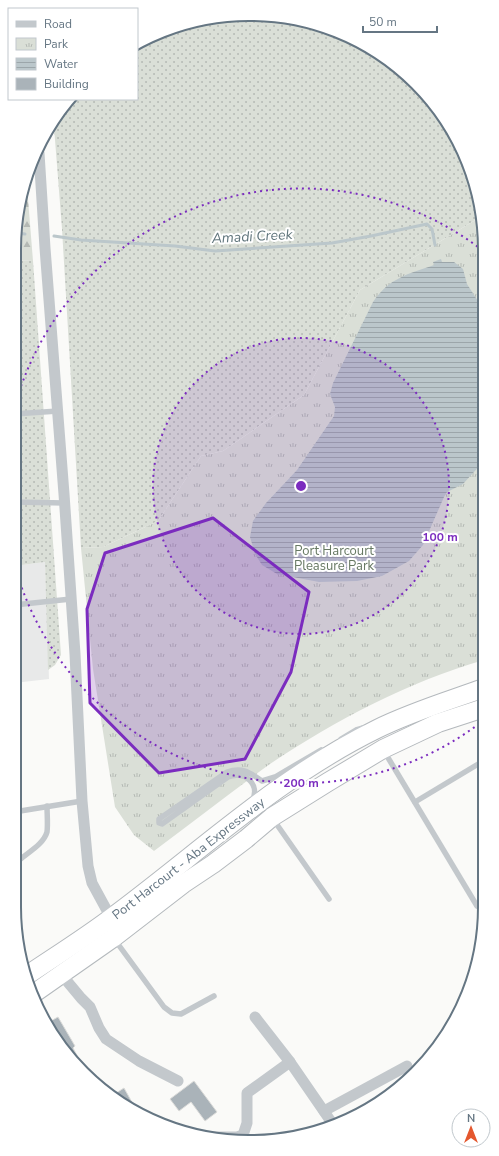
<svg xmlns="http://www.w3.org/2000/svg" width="499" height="1156" font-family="'Nunito Sans',sans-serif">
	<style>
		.built { fill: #e8e9e9 }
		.grass { fill: url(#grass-dots) }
		.forest { fill: url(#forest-firs) }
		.park { fill: url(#park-tufts) }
		.water { fill: url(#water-rules) }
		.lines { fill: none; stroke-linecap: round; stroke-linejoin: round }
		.stream { stroke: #bbc7cb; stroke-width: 3 }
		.building { fill: #aab3b9; stroke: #dcdcda }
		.trunk-casing { stroke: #b4b9bd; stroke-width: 20 }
		.service { stroke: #c3c8cc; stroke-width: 5.5 }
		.minor { stroke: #c3c8cc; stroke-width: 11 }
		.trunk { stroke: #fff; stroke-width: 18 }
		.marked { fill: #7b2cbf; fill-opacity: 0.2; stroke: #7b2cbf; stroke-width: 3; stroke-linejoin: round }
		.ring { fill: none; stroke: #7b2cbf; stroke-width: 2; stroke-dasharray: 2 4 }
		.labels { text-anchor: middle; stroke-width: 4; stroke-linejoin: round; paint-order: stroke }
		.park-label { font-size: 13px; fill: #687a64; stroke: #fff }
		.street-label { font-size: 13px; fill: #657683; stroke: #fff }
		.water-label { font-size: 14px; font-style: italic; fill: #60757c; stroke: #fff }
		.rim { fill: none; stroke: #657683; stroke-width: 2 }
		.centre { fill: #7b2cbf; stroke: #fff; stroke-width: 2 }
		.ring-label { font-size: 12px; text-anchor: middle; font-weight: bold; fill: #7b2cbf; stroke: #fff; stroke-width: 4; stroke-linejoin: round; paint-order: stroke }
	</style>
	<defs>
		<pattern id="grass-dots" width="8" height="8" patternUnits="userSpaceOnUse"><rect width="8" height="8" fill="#dadfd7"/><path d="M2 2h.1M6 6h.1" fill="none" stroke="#b4b9b4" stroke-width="1.8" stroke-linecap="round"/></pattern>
		<pattern id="forest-firs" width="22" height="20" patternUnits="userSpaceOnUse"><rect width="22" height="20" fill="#dadfd7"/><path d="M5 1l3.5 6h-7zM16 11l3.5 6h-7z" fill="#b4b9b4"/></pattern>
		<pattern id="park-tufts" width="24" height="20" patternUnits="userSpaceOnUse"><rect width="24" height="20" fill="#dadfd7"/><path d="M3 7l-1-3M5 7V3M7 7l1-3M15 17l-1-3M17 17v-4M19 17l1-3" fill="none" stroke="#b4b9b4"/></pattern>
		<pattern id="water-rules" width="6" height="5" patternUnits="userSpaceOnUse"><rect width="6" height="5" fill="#bbc7cb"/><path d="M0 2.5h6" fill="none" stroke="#9ca6aa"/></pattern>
	</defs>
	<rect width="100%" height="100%" fill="#fafaf8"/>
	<polygon class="built" points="45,562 49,679 14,683 14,566"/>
	<g class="grass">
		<polygon points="234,14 325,27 381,54 427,94 461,146 482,216 360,290 304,395 223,451 201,456 158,521 103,547 81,548 62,229 54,127 70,99 137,99 137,45 146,38"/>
		<polygon points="14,260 33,261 61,655 55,665 48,670 45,562 14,566"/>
	</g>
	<polygon class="forest" points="26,174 33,261 14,260 14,249"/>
	<path class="park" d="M 482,216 L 484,660 C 408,682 336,720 270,764 C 231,792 193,822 154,851 L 134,835 L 115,807 L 93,669 L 81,548 L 103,547 L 158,521 L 201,456 L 223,451 L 304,395 L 360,290 Z"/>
	<path class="water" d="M 441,259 L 442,262 L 454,262 L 463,269 L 467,284 L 483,309 L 484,461 L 463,484 L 447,492 L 444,497 L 423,545 L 409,561 L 382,576 L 357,581 L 319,582 L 277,574 L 262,565 L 255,554 L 250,537 L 253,521 L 266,503 L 297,470 L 334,416 L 335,407 L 330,394 L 333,383 L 373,302 C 389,278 408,274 434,265 L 433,262 Z"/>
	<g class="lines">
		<g class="stream">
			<polyline points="17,233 25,234"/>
			<polyline points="54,236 81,240 175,246 215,251 332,243 371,236 427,224 432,229 435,245"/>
		</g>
	</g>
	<g class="building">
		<polygon points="58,1017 75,1046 73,1048 85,1070 83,1071 72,1062 49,1022"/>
		<polygon points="194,1081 217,1112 205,1121 191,1102 179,1111 170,1099"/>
		<polygon points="124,1088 138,1113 132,1111 113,1095"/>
	</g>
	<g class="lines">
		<g class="trunk-casing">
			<g id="trunk">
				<path d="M 26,976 C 54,957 83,939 111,918 C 199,853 277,778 377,729 C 411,712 448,701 484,688"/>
				<polyline points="33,994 113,938 183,884 213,864 246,839 272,817 328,782 383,749 438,723 484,708"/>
			</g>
		</g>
		<g class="service">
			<polyline points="14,414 58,411"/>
			<polyline points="14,502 65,503"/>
			<polyline points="14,605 71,599"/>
			<polyline points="341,739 356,730 363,728"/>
			<polyline points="384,751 477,906"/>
			<path d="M 252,801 C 261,784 244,770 228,777 L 162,824 L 159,823 L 159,819 L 227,772 C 242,767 249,772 262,781 L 275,777 L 321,750"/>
			<polyline points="415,802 485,760"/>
			<polyline points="14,812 82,801"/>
			<polyline points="273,819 329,899"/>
			<path d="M 14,865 C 24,854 43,846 47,832 C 48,824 47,814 47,806"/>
			<polyline points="115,940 164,1007 172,1013 181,1014 214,996"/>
		</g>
		<g class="minor">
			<polyline points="39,153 45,248 64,494 75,654 82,801 88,866 92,883 111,918"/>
			<polyline points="61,974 81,998 90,1007 99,1028 106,1039 139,1061 178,1081"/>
			<polyline points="255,1017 290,1062 332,1123"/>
			<polyline points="324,1111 407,1066"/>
			<polyline points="203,1137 237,1137 243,1135 247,1123 247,1093 290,1062"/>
		</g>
		<use href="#trunk" class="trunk"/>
	</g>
	<path class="marked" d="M 213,518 L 309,592 L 291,672 L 245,759 L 159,773 L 90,703 L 87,609 L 105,553 Z"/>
	<circle cx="301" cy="486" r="148" fill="#7b2cbf" fill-opacity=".12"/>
	<g class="ring">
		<circle cx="301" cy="486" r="148"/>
		<path d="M484 720A297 297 0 0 1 14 563M14 409A297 297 0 0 1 482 250"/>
	</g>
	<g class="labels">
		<g class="park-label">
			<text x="334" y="555">Port Harcourt<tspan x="334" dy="15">Pleasure Park</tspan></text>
		</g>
		<g class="street-label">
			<text transform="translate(188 858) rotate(-38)" y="5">Port Harcourt - Aba Expressway</text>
		</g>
		<g class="water-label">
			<text transform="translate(252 236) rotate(-3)" y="5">Amadi Creek</text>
		</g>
	</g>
	<path d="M0 0H499V1156H0ZM249 21H250A228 228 0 0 1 478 249V907A228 228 0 0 1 250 1135H249A228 228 0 0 1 21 907V249A228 228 0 0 1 249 21Z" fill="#fff" fill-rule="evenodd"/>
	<path class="rim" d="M249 21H250A228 228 0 0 1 478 249V907A228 228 0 0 1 250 1135H249A228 228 0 0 1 21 907V249A228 228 0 0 1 249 21Z"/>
	<circle cx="301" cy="486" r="6" class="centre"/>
	<g class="ring-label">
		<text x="440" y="541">100 m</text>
		<text x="301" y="787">200 m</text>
	</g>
	<rect x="8" y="8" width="130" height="92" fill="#ffffff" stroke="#c1c8cd"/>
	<rect x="16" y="21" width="20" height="6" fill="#c3c8cc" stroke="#c1c8cd"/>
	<text x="44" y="28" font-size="12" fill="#657683">Road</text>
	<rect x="16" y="38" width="20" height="12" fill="url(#park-tufts)" stroke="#c1c8cd"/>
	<text x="44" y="48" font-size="12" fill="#657683">Park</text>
	<rect x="16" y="58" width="20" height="12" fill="url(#water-rules)" stroke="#c1c8cd"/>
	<text x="44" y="68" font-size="12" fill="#657683">Water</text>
	<rect x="16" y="78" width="20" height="12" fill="#aab3b9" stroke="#c1c8cd"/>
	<text x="44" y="88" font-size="12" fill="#657683">Building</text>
	<g transform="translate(471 1128)"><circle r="19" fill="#ffffff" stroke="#c1c8cd"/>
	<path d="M0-3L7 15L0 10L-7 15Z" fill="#e4572e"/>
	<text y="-6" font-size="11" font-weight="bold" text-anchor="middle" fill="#657683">N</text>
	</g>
	<path d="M363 26v6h74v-6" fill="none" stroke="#657683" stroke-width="2"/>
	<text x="369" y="26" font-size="12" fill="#657683" stroke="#ffffff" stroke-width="3" paint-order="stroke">50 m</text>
</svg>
